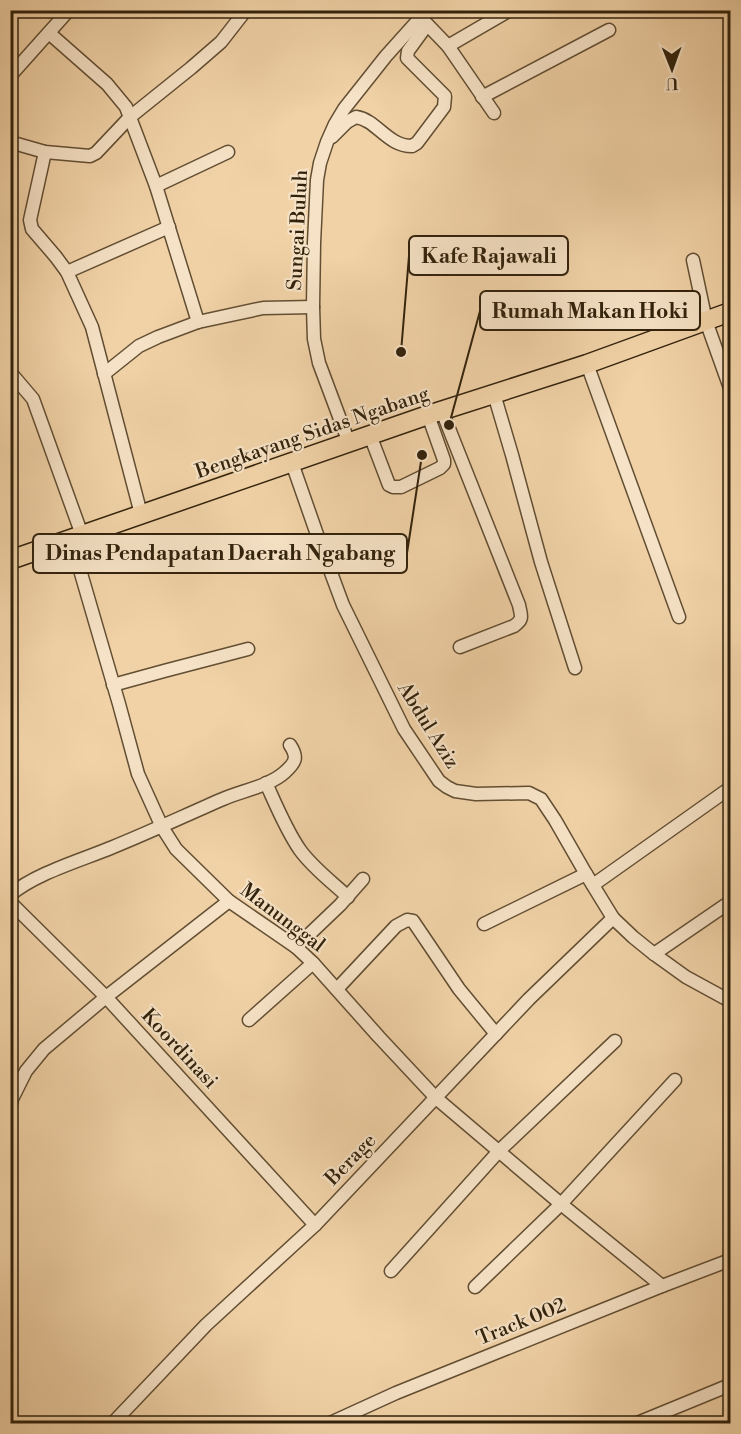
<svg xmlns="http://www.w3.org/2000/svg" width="741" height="1434" font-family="'Libre Bodoni',serif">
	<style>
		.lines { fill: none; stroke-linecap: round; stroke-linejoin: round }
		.minor-casing { stroke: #624e33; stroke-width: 15 }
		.highway-casing { stroke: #32220c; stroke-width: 21 }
		.minor { stroke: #f6e2c6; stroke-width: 12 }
		.highway { stroke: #f1d2a7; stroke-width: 18 }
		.labels { text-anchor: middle; stroke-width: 4.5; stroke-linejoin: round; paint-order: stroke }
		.street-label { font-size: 20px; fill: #32220c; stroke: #f6e2c6 }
		.leader { fill: none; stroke: #32220c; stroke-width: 2 }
		.callout-dot { fill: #32220c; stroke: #f6e2c6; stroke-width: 2 }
		.callout { fill: #f6e2c6; stroke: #32220c; stroke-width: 2 }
		.callout-label { font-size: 21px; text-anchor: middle; font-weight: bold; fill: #32220c }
	</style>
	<rect width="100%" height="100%" fill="#f1d2a7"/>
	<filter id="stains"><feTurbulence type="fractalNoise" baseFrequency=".00333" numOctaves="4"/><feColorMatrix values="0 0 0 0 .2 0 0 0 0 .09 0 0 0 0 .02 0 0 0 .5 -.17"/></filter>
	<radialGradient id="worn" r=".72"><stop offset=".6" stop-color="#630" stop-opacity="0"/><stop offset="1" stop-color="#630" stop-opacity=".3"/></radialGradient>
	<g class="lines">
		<g class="minor-casing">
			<g id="minor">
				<polyline points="422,19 448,46 494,113"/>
				<polyline points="49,33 107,84 126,107 156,186 198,322"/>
				<polyline points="448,46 510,10"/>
				<polyline points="10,76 69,10"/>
				<polyline points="482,97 609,30"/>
				<path d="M 332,137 L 347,122 L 356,117 C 377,120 387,146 412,146 L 417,143 L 444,107 L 445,96 L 407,58 L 408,51 L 427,25"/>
				<polyline points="10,142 45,152 90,156 96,153 130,117 191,68 221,42 246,10"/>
				<polyline points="45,152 30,220 32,229 56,257 67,272 92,327 141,514"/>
				<polyline points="156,186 228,152"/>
				<polyline points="693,260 706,321 730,388"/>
				<polyline points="67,272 169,227"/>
				<polyline points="587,364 679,617"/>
				<polyline points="10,372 33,399 82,535"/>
				<polyline points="104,374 139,346 158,337 198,322 263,308 313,307"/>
				<polyline points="494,394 512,455 541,562 575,668"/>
				<path d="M 442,411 L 519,605 C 521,616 524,619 514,626 L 460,647"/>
				<polyline points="370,435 389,485 393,487 401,487 440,468 444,464 444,460 428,415"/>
				<polyline points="349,443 319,363 314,339 313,307 314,243 317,180 320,163 327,142 335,124 344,109 386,56 421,17 419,10"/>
				<polyline points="292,463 320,543 343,605 404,729 439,781 447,787 455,791 476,794 529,793 541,799 555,820 586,874 613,918 633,937 654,954 686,977 730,1001"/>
				<polyline points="71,539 119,704 138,774 162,827 176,849 229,901 296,947 313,963 379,1037 436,1098 561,1204 662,1286"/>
				<polyline points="113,685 164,671 248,649"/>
				<path d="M 266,783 C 276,805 286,830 300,850 C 313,868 332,882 348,897"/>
				<polyline points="593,885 730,788"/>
				<path d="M 10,895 C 36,873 82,860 113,847 C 150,832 186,815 223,799 C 241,791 270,786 285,772 C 296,762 298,757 290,745"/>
				<polyline points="10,902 106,997 315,1225"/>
				<polyline points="484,924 586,874"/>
				<polyline points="296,947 340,905 363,879"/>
				<polyline points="654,954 730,902"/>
				<polyline points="337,989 396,926 407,920 413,921 459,989 496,1034"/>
				<polyline points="249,1020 313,963"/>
				<polyline points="10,1108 12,1099 26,1071 44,1049 106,997 229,901"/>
				<polyline points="391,1271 499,1151 615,1041"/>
				<polyline points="475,1287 561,1204 675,1080"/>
				<polyline points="112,1424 206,1325 315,1225 529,999 613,918"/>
				<polyline points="328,1424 396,1393 662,1286 730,1260"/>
				<polyline points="635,1424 730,1385"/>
			</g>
		</g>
		<g class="highway-casing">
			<polyline id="highway" points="10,560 428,415 587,364 730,312"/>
		</g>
		<use href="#minor" class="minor"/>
		<use href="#highway" class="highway"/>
	</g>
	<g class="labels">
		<g class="street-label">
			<text transform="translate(297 230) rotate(-87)" y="7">Sungai Buluh</text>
			<text transform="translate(312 432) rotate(-19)" y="7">Bengkayang Sidas Ngabang</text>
			<text transform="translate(429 725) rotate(58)" y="7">Abdul Aziz</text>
			<text transform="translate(283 917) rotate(37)" y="7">Manunggal</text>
			<text transform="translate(180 1048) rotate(47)" y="7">Koordinasi</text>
			<text transform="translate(350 1159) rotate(-46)" y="7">Berage</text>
			<text transform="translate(521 1321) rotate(-22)" y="7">Track 002</text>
		</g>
	</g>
	<path class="leader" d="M401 352L409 256M449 425L480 311M422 455L407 553"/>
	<g class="callout-dot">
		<circle cx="401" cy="352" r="6"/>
		<circle cx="449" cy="425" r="6"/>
		<circle cx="422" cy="455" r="6"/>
	</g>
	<g class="callout">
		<rect x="409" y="236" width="159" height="39" rx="6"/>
		<rect x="480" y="291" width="220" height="39" rx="6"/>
		<rect x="33" y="534" width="374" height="39" rx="6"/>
	</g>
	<g class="callout-label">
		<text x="489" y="263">Kafe Rajawali</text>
		<text x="590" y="318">Rumah Makan Hoki</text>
		<text x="220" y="560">Dinas Pendapatan Daerah Ngabang</text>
	</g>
	<rect width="741" height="1434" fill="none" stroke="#f1d2a7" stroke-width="36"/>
	<rect x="12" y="12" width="717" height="1410" fill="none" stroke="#32220c" stroke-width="3"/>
	<rect x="18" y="18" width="705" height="1398" fill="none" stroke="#32220c" stroke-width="1.5"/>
	<g transform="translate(672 69) rotate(179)" stroke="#f6e2c6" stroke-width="4.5" paint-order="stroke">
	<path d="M0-4.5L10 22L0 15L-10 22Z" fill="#32220c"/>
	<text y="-9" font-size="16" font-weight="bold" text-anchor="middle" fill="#32220c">U</text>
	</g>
	<rect width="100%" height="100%" filter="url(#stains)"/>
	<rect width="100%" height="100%" fill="url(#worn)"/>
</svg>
